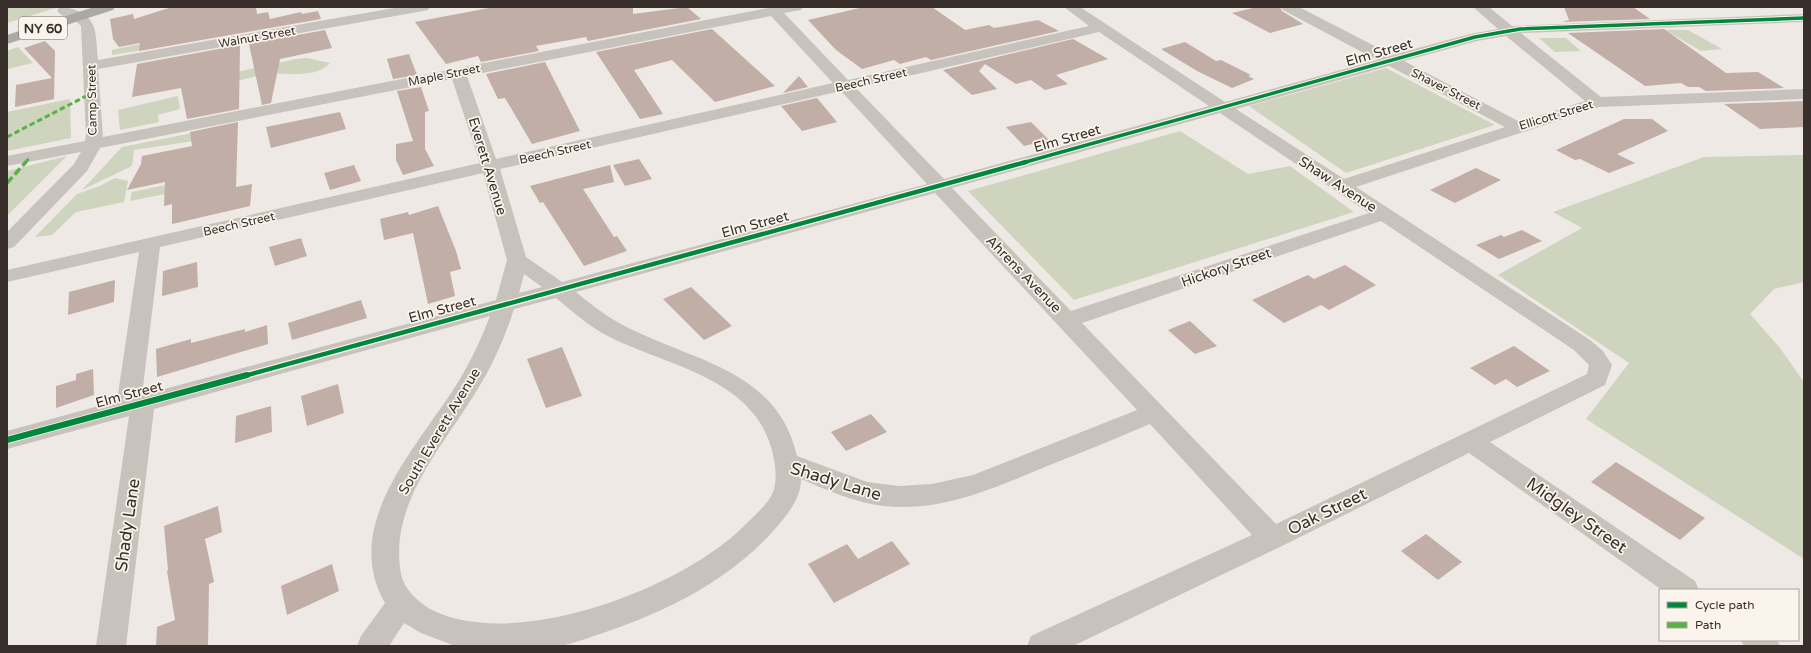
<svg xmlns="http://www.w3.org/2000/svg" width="1811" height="653" font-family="'Varela Round',sans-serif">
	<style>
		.green { fill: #cfd4be }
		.building { fill: #c1aea6 }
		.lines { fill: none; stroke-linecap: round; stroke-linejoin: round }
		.minor { fill: #c8c2bc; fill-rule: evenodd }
		.highway { fill: #ada8a3; fill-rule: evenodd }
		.quiet-far1 { stroke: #56b246; stroke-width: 3; stroke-dasharray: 5.5 3; stroke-linecap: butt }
		.quiet { stroke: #56b246; stroke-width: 3.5; stroke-dasharray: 8 3.5; stroke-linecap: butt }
		.cycleway-far2-casing { stroke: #faf4ec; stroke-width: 5.5 }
		.cycleway-far1-casing { stroke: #faf4ec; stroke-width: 7 }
		.cycleway-casing { stroke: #faf4ec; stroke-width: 8 }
		.cycleway-far2 { stroke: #00873e; stroke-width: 3.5 }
		.cycleway-far1 { stroke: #00873e; stroke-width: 4.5 }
		.cycleway { stroke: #00873e; stroke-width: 6 }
		.labels { text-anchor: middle; stroke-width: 3.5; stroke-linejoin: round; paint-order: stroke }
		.far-street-label { font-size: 12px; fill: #392f2a; stroke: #faf4ec }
		.shield { fill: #faf4ec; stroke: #736a64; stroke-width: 1 }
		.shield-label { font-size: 13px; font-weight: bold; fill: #392f2a }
		.street-label { font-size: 14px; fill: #392f2a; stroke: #faf4ec }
		.near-street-label { font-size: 17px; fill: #392f2a; stroke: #faf4ec }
	</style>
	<rect width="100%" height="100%" fill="#eee9e4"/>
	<g class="green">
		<polygon points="7,7 59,7 7,23"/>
		<polygon points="1665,30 1688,30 1722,49 1701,51"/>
		<polygon points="1539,38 1566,38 1581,51 1555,52"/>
		<polygon points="154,41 155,48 112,55 112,50"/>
		<polygon points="18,47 33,63 7,69 7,51"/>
		<path d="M 307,58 L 330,63 C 315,80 285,71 264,75 C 251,77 238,81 225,84 L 223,75 L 296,59 Z"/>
		<polygon points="1386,68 1495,125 1346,173 1249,106"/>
		<polygon points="178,96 180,109 158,115 159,122 120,130 118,110"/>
		<polygon points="70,99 71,138 7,151 7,112"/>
		<polygon points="233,125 233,135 134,150 132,166 82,190 122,147"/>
		<polygon points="1180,131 1248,174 1290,166 1354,212 1074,300 968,191"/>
		<polygon points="1804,155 1804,282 1774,289 1750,314 1780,348 1804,382 1804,559 1586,419 1629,363 1498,275 1582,228 1553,212 1704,157"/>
		<polygon points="67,156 7,216 7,171"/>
		<polygon points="115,178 128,181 124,202 76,212 52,235 35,237 77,194 100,186"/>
		<polygon points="166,185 165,194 130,201 132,192"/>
	</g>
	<g class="building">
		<polygon points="172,7 256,7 257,14 268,12 270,19 301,12 302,14 318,11 321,19 139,51 140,43 119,47 113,39 110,19 133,14 134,19"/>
		<polygon points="494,7 633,7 633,14 687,7 701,19 588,41 586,37 536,46 539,51 481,62 478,56 446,64 415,22"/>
		<polygon points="864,7 932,7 965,30 989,25 994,28 1038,20 1059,31 931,60 926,57 900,64 894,60 862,69 836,50 808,20"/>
		<polygon points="1257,7 1280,7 1282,11 1303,24 1270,33 1232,13"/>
		<polygon points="1564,7 1633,7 1650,19 1562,22 1569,20"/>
		<polygon points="712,29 775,86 715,102 672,60 634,70 663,114 640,119 596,52"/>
		<polygon points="1664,29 1726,73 1758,72 1784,88 1706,91 1699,87 1688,87 1681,83 1645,86 1568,33"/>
		<polygon points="325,30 332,48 280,59 271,103 262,105 249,44"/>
		<polygon points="1073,39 1108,59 1056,75 1068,84 1045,90 1031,80 1016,84 985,64 979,71 997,89 972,95 943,70"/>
		<polygon points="45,41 55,51 54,99 15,107 16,85 52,78 24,48"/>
		<polygon points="1185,42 1216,61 1221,60 1251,75 1248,76 1254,79 1232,88 1197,71 1161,49"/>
		<polygon points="240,45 239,109 187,119 181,88 132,97 137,64"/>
		<polygon points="409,54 417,75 393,79 387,59"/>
		<polygon points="545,62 580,131 532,144 505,98 498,99 486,74"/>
		<polygon points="799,76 808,87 783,93"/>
		<polygon points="421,87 429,111 425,112 425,149 434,166 403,175 396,160 396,144 413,141 397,91"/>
		<polygon points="817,98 837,122 802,131 781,106"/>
		<polygon points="1804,101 1804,127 1760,129 1724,104"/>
		<polygon points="340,112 346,129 271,148 266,127"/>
		<polygon points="1624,119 1652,119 1668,131 1617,154 1635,163 1609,173 1580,159 1575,160 1556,150"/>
		<polygon points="238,122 236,187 252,184 250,206 172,224 172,204 164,206 165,182 127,190 141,164 142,156 192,146 190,132"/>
		<polygon points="1031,122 1049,140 1024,146 1006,127"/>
		<polygon points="639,159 652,179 625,186 613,165"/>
		<polygon points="354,165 361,181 330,190 324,173"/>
		<polygon points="610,165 614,182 583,189 614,237 617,236 627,251 584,266 543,202 540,203 530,186"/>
		<polygon points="1476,168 1501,180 1455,203 1430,190"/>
		<polygon points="438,206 456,251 461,269 450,272 455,296 428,304 413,233 384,240 380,219 408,212 409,215"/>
		<polygon points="1522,230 1542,241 1499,259 1476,245 1501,235 1504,237"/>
		<polygon points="301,238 307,256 275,266 269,247"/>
		<polygon points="197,262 198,287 162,296 163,271"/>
		<polygon points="1345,265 1376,285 1329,310 1321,305 1284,323 1252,300 1308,275 1314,279"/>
		<polygon points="115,280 114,302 68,315 69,292"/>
		<polygon points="691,287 732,326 704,340 663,299"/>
		<polygon points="361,300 367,318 292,340 288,323"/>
		<polygon points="1190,321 1217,346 1195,354 1168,330"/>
		<polygon points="267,325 268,344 157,377 156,349 191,339 191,343 245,329 245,332"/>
		<polygon points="1514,346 1550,371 1517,387 1506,379 1495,385 1470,368"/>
		<polygon points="562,347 582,396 546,408 527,359"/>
		<polygon points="93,369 94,395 56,408 56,386 76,380 76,374"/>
		<polygon points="338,384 344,413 307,426 301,396"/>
		<polygon points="271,406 272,432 235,443 236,416"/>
		<polygon points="871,414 887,432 846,451 831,432"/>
		<polygon points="1616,462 1705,518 1680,540 1591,482"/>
		<polygon points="218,506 222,532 205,539 214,582 209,584 208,646 156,646 157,627 175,620 167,571 168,570 164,526"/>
		<polygon points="1426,534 1462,562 1438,580 1401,551"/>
		<polygon points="892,541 910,564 834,603 808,564 847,544 858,559"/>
		<polygon points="332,564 339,591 287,615 281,586"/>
	</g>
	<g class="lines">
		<g class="minor">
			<path d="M 65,7 C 99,15 95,30 98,60 L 400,7 L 430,7 L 428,10 L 423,11 L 98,69 L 103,137 L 773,7 L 803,7 L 801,10 L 784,13 L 848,80 L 1089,26 L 1064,7 L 1080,7 L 1225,102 L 1377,60 L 1283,10 L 1281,7 L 1299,7 L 1392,55 L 1470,34 L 1498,29 L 1473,7 L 1489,7 L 1512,26 L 1804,14 L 1804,22 L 1521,33 L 1601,97 L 1804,89 L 1804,99 L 1599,107 L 1356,187 L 1590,340 L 1603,351 L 1612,365 L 1605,385 L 1490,442 L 1695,581 L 1699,590 L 1662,590 L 1469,453 L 1282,546 L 1073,646 L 1027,646 L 1031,636 L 1252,535 L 1150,424 C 1115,439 1080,453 1045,467 C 994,488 942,512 884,506 C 855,503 827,490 801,479 C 801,499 787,515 775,529 C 721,590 645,621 569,644 L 561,646 L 455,646 L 421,633 L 404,623 L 389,646 L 357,646 L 361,636 L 385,603 C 343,530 408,457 447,399 C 465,373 479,345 490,316 L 154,409 L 126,646 L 96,646 L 129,416 L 7,449 L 7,431 L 117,401 L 139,252 L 7,282 L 7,270 L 480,163 L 452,79 L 100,148 L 87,171 L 14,247 L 7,249 L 7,232 L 74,164 L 81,152 L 7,166 L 7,156 L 85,141 L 86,135 L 81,26 C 74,18 62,18 57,11 L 59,8 ZM 771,16 L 833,83 L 496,159 L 467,76 ZM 1099,32 L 1209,106 L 944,179 L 856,88 ZM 1506,36 L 1585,101 L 1520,122 L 1404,61 L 1477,41 ZM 1389,66 L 1505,127 L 1344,179 L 1236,109 ZM 841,91 L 927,184 L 562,282 L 526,257 L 500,169 ZM 1220,113 L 1369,213 L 1071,311 L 952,188 ZM 483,173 L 507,260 L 496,300 L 142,395 L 160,247 ZM 935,193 L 1137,410 L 973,475 L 932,484 L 899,486 L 867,482 L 797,456 C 778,374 703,363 637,332 C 614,322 595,308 576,292 ZM 1381,221 L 1574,350 L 1589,365 L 1587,374 L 1276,524 L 1082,323 ZM 524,274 L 542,287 L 519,293 ZM 556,298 C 571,310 585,323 602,333 C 652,361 731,372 762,426 C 772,443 780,473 773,492 C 768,504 755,515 746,524 C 684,588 514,653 430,609 C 417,601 404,589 401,574 C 388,503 444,446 477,390 C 493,365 505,337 514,309 Z"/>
			<polygon points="1741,640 1777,640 1780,646 1744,646"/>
		</g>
		<polygon class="highway" points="94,7 115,7 113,10 7,44 7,35"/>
		<g class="quiet-far1">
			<polyline points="7,137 92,93"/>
			<polyline points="25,163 30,157"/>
		</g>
		<polyline class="quiet" points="7,183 26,162"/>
		<g class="cycleway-far2-casing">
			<polyline id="cycleway-far2" points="1022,163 1475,37 1520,29 1804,18"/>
		</g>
		<g class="cycleway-far1-casing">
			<polyline id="cycleway-far1" points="244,376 1026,162"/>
		</g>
		<g class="cycleway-casing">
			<polyline id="cycleway" points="7,440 247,375"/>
		</g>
		<use href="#cycleway-far2" class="cycleway-far2"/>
		<use href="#cycleway-far1" class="cycleway-far1"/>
		<use href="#cycleway" class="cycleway"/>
	</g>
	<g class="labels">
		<g class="far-street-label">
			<text transform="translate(257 37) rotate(-10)" y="4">Walnut Street</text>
			<text transform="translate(444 75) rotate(-11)" y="4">Maple Street</text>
			<text transform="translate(871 80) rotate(-13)" y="4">Beech Street</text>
			<text transform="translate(1446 89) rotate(27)" y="4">Shaver Street</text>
			<text transform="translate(92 100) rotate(-91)" y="4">Camp Street</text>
			<text transform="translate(1556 115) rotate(-17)" y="4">Ellicott Street</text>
			<text transform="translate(555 152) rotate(-13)" y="4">Beech Street</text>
			<text transform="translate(239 224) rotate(-13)" y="4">Beech Street</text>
		</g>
		<rect class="shield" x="19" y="17" width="48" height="22" rx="3"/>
		<g class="shield-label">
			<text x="43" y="33">NY 60</text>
		</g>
		<g class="street-label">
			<text transform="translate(1379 52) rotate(-16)" y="5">Elm Street</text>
			<text transform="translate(1067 138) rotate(-16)" y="5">Elm Street</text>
			<text transform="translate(488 166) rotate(73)" y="5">Everett Avenue</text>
			<text transform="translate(1338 184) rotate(33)" y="5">Shaw Avenue</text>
			<text transform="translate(755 224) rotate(-15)" y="5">Elm Street</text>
			<text transform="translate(1226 267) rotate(-19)" y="5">Hickory Street</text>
			<text transform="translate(1024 274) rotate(46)" y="5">Ahrens Avenue</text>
			<text transform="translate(442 309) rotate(-15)" y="5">Elm Street</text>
			<text transform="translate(129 394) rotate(-15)" y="5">Elm Street</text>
			<text transform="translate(439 431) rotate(-59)" y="5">South Everett Avenue</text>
		</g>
		<g class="near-street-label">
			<text transform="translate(836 481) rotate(17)" y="6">Shady Lane</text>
			<text transform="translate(1327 511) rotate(-26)" y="6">Oak Street</text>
			<text transform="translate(1577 515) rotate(35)" y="6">Midgley Street</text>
			<text transform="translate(127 525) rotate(-82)" y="6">Shady Lane</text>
		</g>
	</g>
	<rect width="1811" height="653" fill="none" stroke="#392f2a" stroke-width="16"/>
	<rect x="1659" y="589" width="140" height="52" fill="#faf4ec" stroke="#ada59e"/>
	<rect x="1667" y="602" width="20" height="6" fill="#00873e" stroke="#ada59e"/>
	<text x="1695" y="609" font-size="12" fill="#392f2a">Cycle path</text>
	<rect x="1667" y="622" width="20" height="6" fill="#56b246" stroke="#ada59e"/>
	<text x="1695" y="629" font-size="12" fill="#392f2a">Path</text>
</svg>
